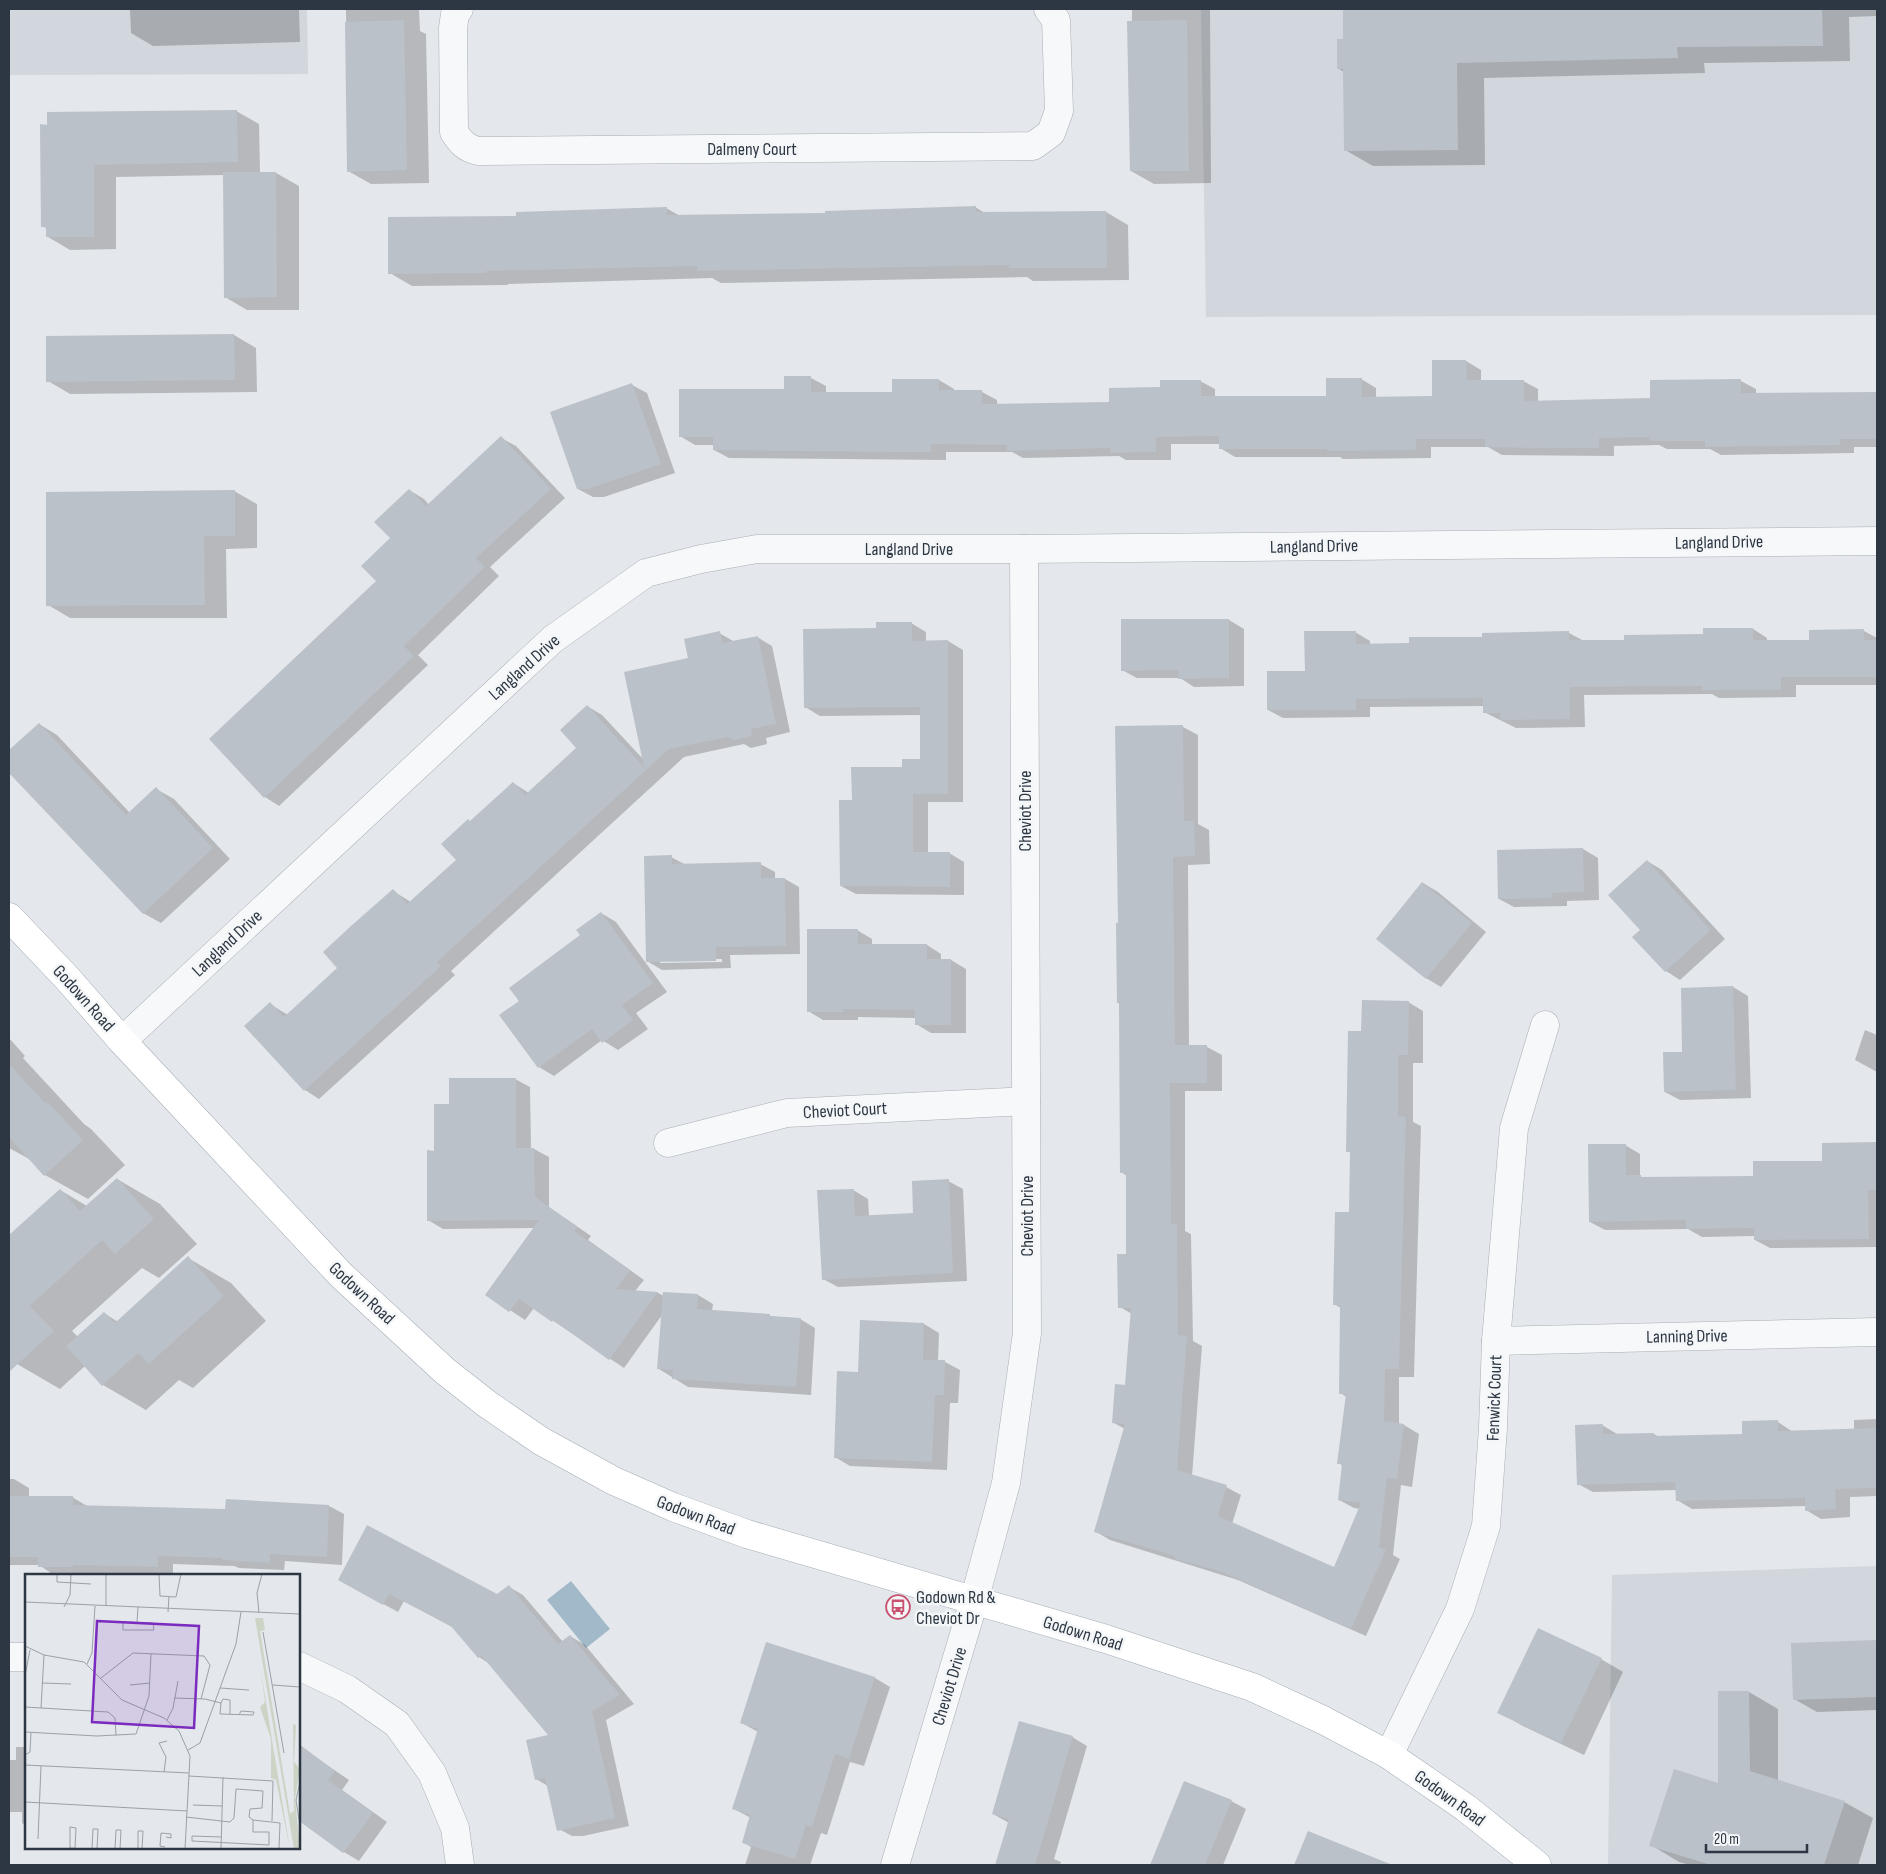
<svg xmlns="http://www.w3.org/2000/svg" width="1886" height="1874" font-family="'Sofia Sans Condensed',sans-serif">
	<style>
		.built { fill: #d2d7dd }
		.water { fill: #a1b9c9 }
		.shadow { fill: #0003; fill-rule: evenodd }
		.building { fill: #bbc1c8 }
		.lines { fill: none; stroke-linecap: round; stroke-linejoin: round }
		.minor-casing { stroke: #a9afb5; stroke-width: 29 }
		.major-casing { stroke: #a4adb6; stroke-width: 29 }
		.minor { stroke: #f6f8f9; stroke-width: 28 }
		.major { stroke: #fff; stroke-width: 28 }
		.labels { text-anchor: middle; stroke-width: 5; stroke-linejoin: round; paint-order: stroke }
		.street-label { font-size: 18px; fill: #2c3743; stroke: #f4f6f8 }
		.poi-label { font-size: 18px; fill: #2c3743; stroke: #f4f6f8; text-anchor: start }
		.inset-road { fill: none; stroke: #9aa1a8; stroke-width: 1 }
		.view { fill: #7b2cbf; fill-opacity: 0.15; stroke: #7b2cbf; stroke-width: 2.5 }
		.inset-edge { fill: none; stroke: #2c3743; stroke-width: 2.5 }
	</style>
	<rect width="100%" height="100%" fill="#e4e7eb"/>
	<g class="built">
		<polygon points="9,9 307,9 308,74 9,75"/>
		<polygon points="1201,9 1877,9 1877,315 1206,317"/>
		<polygon points="1877,1566 1877,1865 1608,1865 1612,1575"/>
	</g>
	<polygon class="water" points="571,1581 610,1629 586,1648 547,1600"/>
	<g class="shadow">
		<polygon points="130,9 299,9 300,42 153,46 131,33"/>
		<polygon points="346,9 419,9 420,31 426,34 429,183 371,184 348,171"/>
		<polygon points="1132,9 1210,9 1211,183 1154,184 1131,171"/>
		<polygon points="1344,9 1877,9 1877,16 1849,17 1850,61 1704,63 1705,73 1484,78 1485,165 1373,166 1345,150 1344,72 1339,69 1344,40"/>
		<polygon points="236,111 259,124 260,173 276,173 299,186 299,310 247,310 225,297 224,175 116,177 116,249 70,250 48,237 48,229 42,226 41,126"/>
		<polygon points="975,207 985,213 1106,212 1128,225 1129,280 1033,281 1027,277 721,283 712,278 508,284 508,285 412,286 390,273 517,218 666,208 680,216 827,214"/>
		<polygon points="234,335 256,348 257,392 70,394 48,381"/>
		<polygon points="1434,361 1466,361 1481,370 1481,381 1523,381 1538,389 1538,402 1652,400 1741,381 1756,389 1756,394 1877,394 1877,447 1854,447 1854,453 1721,455 1710,449 1667,449 1659,445 1614,446 1614,456 1502,455 1488,447 1431,447 1431,458 1343,459 1340,457 1235,457 1220,448 1220,444 1171,444 1171,460 1126,460 1119,456 1023,458 1012,452 946,452 946,460 729,458 714,450 714,445 695,445 680,436 811,378 826,386 826,393 893,394 939,380 954,389 954,392 982,392 997,400 997,405 1110,403 1161,388 1200,381 1215,389 1215,398 1328,397 1361,379 1376,388 1376,398 1434,398"/>
		<polygon points="632,385 647,393 675,473 604,497 593,497 578,489"/>
		<polygon points="501,438 516,446 565,498 490,567 499,576 418,655 428,665 279,806 265,797 378,581 409,490 424,499 429,505"/>
		<polygon points="234,491 257,504 257,548 226,549 227,618 70,618 48,605"/>
		<polygon points="1229,620 1244,629 1244,686 1194,687 1180,678 1137,678 1122,670"/>
		<polygon points="911,623 926,632 926,642 948,641 963,650 963,802 928,802 928,853 949,853 964,862 964,895 856,894 841,886 853,801 903,768 921,760 921,715 820,716 805,707 877,630"/>
		<polygon points="1753,629 1767,638 1767,641 1810,641 1864,631 1877,638 1877,685 1796,685 1796,697 1719,698 1712,694 1584,695 1585,727 1516,728 1484,712 1484,706 1370,707 1370,717 1283,718 1268,710 1306,672 1355,632 1370,641 1370,645 1411,644 1569,633 1584,641 1625,641 1704,635"/>
		<polygon points="719,633 735,642 757,637 772,646 790,732 766,738 767,744 751,748 744,744 684,757 451,971 455,975 319,1099 305,1090 245,1026 270,1004 288,1015 339,969 393,891 411,902 458,860 470,822 513,783 529,793 577,748 587,706 602,715 644,760 689,659"/>
		<polygon points="39,724 57,735 130,813 156,789 174,799 230,859 161,923 143,913 9,771 9,752"/>
		<polygon points="1183,727 1198,735 1198,824 1209,830 1210,864 1188,865 1189,1046 1207,1047 1222,1055 1222,1091 1185,1091 1185,1231 1191,1234 1193,1341 1202,1346 1192,1476 1226,1487 1241,1495 1232,1524 1334,1568 1360,1509 1354,1508 1339,1500 1343,1466 1339,1463 1347,1397 1340,1393 1341,1308 1334,1304 1350,1213 1351,1153 1347,1151 1363,1032 1408,1002 1423,1011 1423,1063 1413,1063 1413,1122 1421,1126 1414,1377 1399,1377 1399,1424 1404,1425 1419,1434 1412,1487 1401,1485 1393,1555 1400,1559 1366,1636 1238,1580 1110,1540 1095,1531 1125,1429 1114,1423 1126,1386 1132,1314 1120,1307 1127,1256 1127,1176 1121,1172 1120,1004 1118,1003 1119,924"/>
		<polygon points="1583,849 1598,858 1599,900 1567,901 1567,906 1514,907 1499,899 1498,851"/>
		<path d="M 671,857 L 686,865 L 760,864 L 775,872 L 775,879 L 785,879 L 799,887 L 800,954 L 730,955 L 731,968 L 662,970 L 647,961 ZM 722,959 L 722,962 L 660,963 L 660,960 Z"/>
		<polygon points="1647,861 1662,870 1725,939 1680,980 1666,971 1641,930"/>
		<polygon points="1423,883 1438,892 1486,932 1441,987 1426,978"/>
		<polygon points="601,913 616,922 667,992 636,1013 648,1029 618,1050 602,1040 554,1076 539,1067 520,1001"/>
		<polygon points="857,930 872,939 872,945 927,945 941,954 941,960 951,960 966,969 966,1033 931,1033 916,1024 916,1018 858,1017 858,1020 823,1020 808,1011"/>
		<polygon points="1733,987 1748,996 1751,1098 1680,1100 1665,1092 1684,1053"/>
		<polygon points="1865,1030 1877,1035 1877,1072 1855,1060"/>
		<polygon points="9,1038 25,1056 23,1058 84,1124 91,1129 125,1165 88,1199 45,1175 33,1161 9,1148"/>
		<polygon points="515,1079 530,1087 531,1149 534,1149 549,1157 549,1207 591,1236 588,1240 644,1280 635,1291 658,1293 664,1296 698,1295 713,1304 712,1311 800,1319 815,1328 811,1395 688,1387 659,1369 662,1315 624,1368 534,1308 525,1320 487,1295 535,1228 443,1229 428,1220 435,1152 450,1105"/>
		<polygon points="1877,1143 1877,1247 1770,1248 1755,1240 1755,1236 1702,1237 1688,1229 1605,1230 1590,1222 1625,1145 1640,1154 1640,1176 1645,1179 1754,1177 1823,1162 1823,1144"/>
		<polygon points="117,1179 160,1204 197,1244 159,1278 142,1268 72,1331 78,1337 104,1313 118,1322 188,1258 231,1283 266,1321 193,1388 179,1380 146,1410 103,1385 85,1366 60,1389 17,1364 9,1356 9,1301 17,1293 9,1284 9,1237 60,1190 87,1206"/>
		<polygon points="948,1181 963,1189 967,1281 838,1287 823,1279 853,1190 868,1199 869,1216 915,1215"/>
		<polygon points="924,1324 939,1333 938,1361 945,1362 960,1370 958,1403 950,1403 947,1470 850,1466 835,1457 860,1373"/>
		<polygon points="1877,1419 1877,1496 1850,1497 1850,1517 1821,1519 1806,1510 1806,1506 1692,1509 1677,1500 1677,1490 1593,1492 1578,1484 1602,1425 1617,1434 1654,1434 1659,1437 1744,1435 1778,1422 1793,1432 1854,1430 1854,1420"/>
		<polygon points="9,1479 14,1479 29,1488 29,1497 72,1497 87,1506 226,1510 227,1500 329,1506 344,1514 342,1565 285,1561 284,1570 239,1568 234,1566 173,1564 173,1575 88,1573 88,1575 54,1575 39,1565 9,1565"/>
		<polygon points="509,1587 523,1595 563,1642 570,1636 585,1645 634,1704 606,1720 629,1826 583,1836 572,1836 557,1828 548,1786 536,1779 550,1736 490,1664 479,1657 452,1627 404,1601 398,1612 354,1588 498,1596"/>
		<polygon points="1877,1641 1877,1710 1817,1712 1794,1699 1793,1644"/>
		<polygon points="767,1644 875,1678 890,1687 864,1766 850,1762 827,1835 821,1833 810,1865 745,1865 751,1847 743,1842 751,1818 734,1809 758,1732 742,1723"/>
		<polygon points="1601,1659 1623,1672 1584,1755 1521,1725 1499,1712"/>
		<polygon points="1749,1692 1778,1709 1778,1781 1844,1802 1873,1818 1858,1865 1690,1865 1679,1862 1651,1845 1719,1785"/>
		<polygon points="1072,1737 1087,1746 1054,1859 1061,1862 1060,1865 996,1865 1009,1823 993,1814"/>
		<polygon points="299,1746 349,1780 342,1790 387,1822 359,1861 344,1852 302,1821 299,1826"/>
		<polygon points="16,1747 26,1747 26,1826 22,1823 22,1812 9,1812 9,1760 16,1760"/>
		<polygon points="1185,1782 1231,1801 1246,1809 1223,1865 1151,1865"/>
		<polygon points="1308,1832 1369,1860 1367,1865 1295,1865"/>
	</g>
	<g class="building">
		<polygon points="1343,9 1822,9 1823,46 1677,47 1678,58 1457,63 1458,150 1344,151 1343,69 1337,69 1337,39 1343,39"/>
		<polygon points="404,20 407,170 347,172 345,22"/>
		<polygon points="1187,20 1189,171 1130,171 1127,21"/>
		<polygon points="237,110 238,162 94,165 94,237 46,237 46,227 41,227 40,124 47,125 47,112"/>
		<polygon points="223,172 276,172 277,297 224,298"/>
		<polygon points="976,206 976,212 1106,211 1107,268 1009,268 1009,265 697,271 697,266 486,271 486,273 388,274 388,217 516,216 516,212 667,207 667,215 825,213 825,211"/>
		<polygon points="234,334 235,380 46,382 46,336"/>
		<polygon points="1432,360 1466,360 1467,380 1524,380 1524,401 1650,398 1650,380 1741,379 1741,393 1877,392 1877,439 1840,439 1840,445 1705,447 1705,441 1650,441 1650,437 1599,438 1599,448 1545,448 1485,447 1485,439 1416,439 1416,450 1327,451 1327,449 1219,449 1219,436 1156,437 1156,452 1110,453 1110,448 1007,451 1007,445 931,444 931,452 891,452 713,450 713,437 679,437 679,389 784,389 784,376 811,376 811,392 892,392 892,379 939,379 939,390 982,390 982,404 1109,402 1109,388 1160,387 1160,380 1201,380 1201,396 1326,396 1326,378 1362,378 1362,397 1432,396"/>
		<polygon points="632,383 661,464 588,489 577,489 550,412"/>
		<polygon points="501,436 551,489 476,558 485,567 404,646 414,656 264,798 209,739 376,581 361,566 390,538 374,522 409,489 426,506"/>
		<polygon points="235,490 235,536 204,536 205,605 46,606 46,492"/>
		<polygon points="1121,619 1229,619 1229,678 1178,679 1178,670 1121,671"/>
		<polygon points="876,622 912,622 912,641 948,640 948,794 913,794 913,852 950,852 950,887 840,886 839,800 852,800 851,767 902,767 902,759 920,759 920,707 804,708 803,629 876,628"/>
		<polygon points="1703,628 1753,628 1753,640 1809,640 1809,630 1864,629 1864,640 1877,640 1877,677 1781,677 1781,690 1702,690 1702,686 1570,687 1570,719 1500,720 1500,713 1483,713 1483,698 1356,699 1356,710 1267,710 1267,671 1305,671 1304,631 1356,631 1356,644 1409,643 1409,637 1482,637 1482,633 1569,631 1569,640 1624,640 1624,635 1703,634"/>
		<polygon points="720,631 722,643 758,636 776,724 751,729 752,736 735,740 728,737 669,749 437,962 441,966 304,1091 244,1026 270,1002 284,1017 337,968 323,952 351,926 393,889 407,904 456,860 441,844 468,819 470,821 513,782 525,795 576,748 560,730 587,705 644,767 624,672 688,658 684,639"/>
		<polygon points="39,723 126,815 156,787 213,848 143,914 9,773 9,750"/>
		<polygon points="1183,725 1184,821 1194,821 1195,856 1173,857 1175,1045 1207,1045 1207,1083 1170,1083 1171,1224 1177,1224 1178,1335 1187,1336 1177,1470 1227,1485 1218,1516 1334,1567 1361,1503 1338,1500 1342,1464 1337,1464 1346,1394 1339,1394 1340,1305 1333,1305 1335,1212 1349,1212 1350,1152 1346,1152 1348,1031 1361,1031 1362,1000 1409,1001 1408,1055 1398,1055 1398,1116 1406,1117 1399,1369 1385,1369 1384,1421 1404,1424 1397,1479 1387,1478 1379,1547 1386,1550 1351,1629 1222,1572 1175,1559 1175,1556 1094,1532 1125,1424 1112,1423 1115,1384 1125,1385 1131,1308 1118,1308 1117,1254 1126,1254 1126,1173 1120,1173 1119,1003 1117,1003 1116,923 1118,923 1115,726"/>
		<polygon points="1583,848 1584,892 1552,893 1553,898 1498,899 1497,850"/>
		<polygon points="672,855 672,864 761,862 761,878 785,878 786,946 716,947 716,961 646,962 644,856"/>
		<polygon points="1647,860 1711,930 1665,972 1632,937 1640,930 1608,895"/>
		<polygon points="1422,882 1472,923 1426,979 1376,939"/>
		<polygon points="601,912 653,983 622,1005 633,1020 602,1043 592,1029 538,1068 499,1015 519,1001 509,988 580,935 576,930"/>
		<polygon points="807,929 858,929 858,944 927,944 927,959 951,959 951,1025 915,1025 915,1010 843,1009 843,1012 807,1012"/>
		<polygon points="1733,986 1736,1090 1664,1092 1663,1052 1682,1052 1681,988"/>
		<polygon points="9,1064 46,1104 48,1102 83,1140 44,1176 9,1137"/>
		<polygon points="449,1078 516,1078 516,1148 534,1148 535,1197 577,1227 574,1231 630,1270 616,1289 658,1292 609,1360 553,1320 552,1322 519,1299 509,1312 485,1295 539,1220 427,1221 427,1150 434,1151 434,1104 449,1104"/>
		<polygon points="1877,1142 1877,1190 1868,1190 1869,1239 1754,1240 1754,1228 1686,1229 1686,1220 1589,1222 1588,1144 1626,1144 1626,1175 1641,1175 1641,1177 1753,1176 1753,1161 1822,1161 1822,1143"/>
		<polygon points="117,1178 154,1219 115,1254 102,1240 30,1306 54,1331 9,1372 9,1235 60,1189 80,1211"/>
		<polygon points="949,1179 953,1273 822,1280 817,1190 854,1189 855,1216 913,1213 912,1181"/>
		<polygon points="188,1256 224,1296 149,1364 138,1353 102,1386 66,1346 104,1312 115,1323"/>
		<polygon points="663,1292 698,1294 697,1309 770,1314 770,1316 801,1318 796,1387 672,1379 673,1370 657,1369"/>
		<polygon points="860,1320 924,1323 923,1360 945,1360 944,1395 935,1395 932,1462 834,1458 837,1371 858,1372"/>
		<polygon points="1778,1420 1778,1431 1877,1428 1877,1488 1835,1489 1836,1509 1805,1511 1805,1498 1676,1501 1675,1482 1577,1485 1575,1425 1603,1424 1603,1434 1654,1433 1654,1436 1742,1434 1742,1421"/>
		<polygon points="9,1496 73,1496 73,1505 225,1509 226,1499 329,1505 327,1557 270,1554 270,1563 222,1560 222,1558 158,1556 158,1567 73,1565 73,1567 38,1567 38,1557 9,1557"/>
		<polygon points="367,1525 497,1594 509,1585 558,1644 570,1635 620,1695 592,1711 615,1818 557,1831 545,1778 535,1780 526,1740 548,1735 481,1655 478,1658 451,1626 389,1594 383,1605 338,1580"/>
		<polygon points="1538,1628 1602,1658 1561,1743 1497,1713"/>
		<polygon points="1877,1640 1877,1697 1793,1700 1791,1643"/>
		<polygon points="766,1642 875,1677 849,1759 835,1754 812,1827 806,1825 795,1859 742,1843 750,1815 732,1809 758,1729 740,1723"/>
		<polygon points="1718,1691 1749,1691 1750,1771 1845,1801 1824,1865 1711,1865 1649,1846 1674,1769 1718,1783"/>
		<polygon points="1019,1721 1073,1736 1035,1865 995,1865 1009,1819 992,1814"/>
		<polygon points="299,1744 335,1771 328,1780 373,1813 343,1853 299,1821"/>
		<polygon points="1184,1781 1232,1800 1205,1865 1150,1865"/>
		<polygon points="1308,1831 1390,1864 1390,1865 1294,1865"/>
	</g>
	<g class="lines">
		<g class="minor-casing">
			<g id="minor">
				<path d="M 459,9 L 455,14 L 453,28 L 454,132 C 461,143 466,148 478,151 L 1033,146 L 1051,133 L 1059,111 L 1056,20 L 1048,9"/>
				<polyline points="122,1041 553,639 646,573 701,559 757,549 1024,549 1877,541"/>
				<polyline points="668,1143 787,1113 1026,1101"/>
				<polyline points="1496,1341 1877,1332"/>
				<polyline points="9,1657 26,1657"/>
				<polyline points="299,1666 347,1689 397,1724 432,1773 455,1828 460,1865"/>
				<polyline points="1389,1755 1460,1609 1486,1526 1493,1428 1496,1341 1514,1128 1545,1025"/>
				<polyline points="895,1865 974,1601 1006,1483 1027,1333 1024,549"/>
			</g>
		</g>
		<g class="major-casing">
			<polyline id="major" points="9,917 67,978 122,1041 341,1275 445,1371 487,1404 541,1441 614,1481 673,1507 747,1534 1106,1639 1252,1687 1323,1720 1389,1755 1466,1808 1537,1865"/>
		</g>
		<use href="#minor" class="minor"/>
		<use href="#major" class="major"/>
	</g>
	<defs>
		<g id="bus-ring" transform="scale(1.25)"><circle r="9.5" fill="#f4f6f8" stroke="#c85170" stroke-width="1.5"/><path d="M-5-6H5V4H4V6H2V4H-2V6H-4V4H-5ZM-3.5-4V0h7V-4ZM-3.5 1.2v1.5H-2V1.2ZM2 1.2v1.5H3.5V1.2Z" fill="#c85170"/></g>
	</defs>
	<g fill-rule="evenodd">
		<use href="#bus-ring" x="898" y="1607"/>
	</g>
	<g class="labels">
		<g class="street-label">
			<text x="752" y="155">Dalmeny Court</text>
			<text transform="translate(1719 542) rotate(-1)" y="6">Langland Drive</text>
			<text transform="translate(1314 546) rotate(-1)" y="6">Langland Drive</text>
			<text x="909" y="555">Langland Drive</text>
			<text transform="translate(524 667) rotate(-42)" y="6">Langland Drive</text>
			<text transform="translate(1025 811) rotate(-90)" y="6">Cheviot Drive</text>
			<text transform="translate(227 943) rotate(-43)" y="6">Langland Drive</text>
			<text transform="translate(84 998) rotate(48)" y="6">Godown Road</text>
			<text transform="translate(845 1110) rotate(-3)" y="6">Cheviot Court</text>
			<text transform="translate(1027 1216) rotate(-90)" y="6">Cheviot Drive</text>
			<text transform="translate(362 1293) rotate(43)" y="6">Godown Road</text>
			<text transform="translate(1687 1336) rotate(-1)" y="6">Lanning Drive</text>
			<text transform="translate(1494 1398) rotate(-88)" y="6">Fenwick Court</text>
			<text transform="translate(696 1515) rotate(21)" y="6">Godown Road</text>
			<text transform="translate(1083 1633) rotate(17)" y="6">Godown Road</text>
			<text transform="translate(949 1686) rotate(-73)" y="6">Cheviot Drive</text>
			<text transform="translate(1450 1798) rotate(36)" y="6">Godown Road</text>
		</g>
		<g class="poi-label">
			<text x="916" y="1603">Godown Rd &amp;<tspan x="916" dy="21">Cheviot Dr</tspan></text>
		</g>
	</g>
	<g transform="translate(25 1574)">
		<rect width="275" height="275" fill="#e4e7eb"/>
		<path d="M 230,44 L 238,44 L 240,56 L 235,57 L 265,240 L 269,237 L 268,150 L 271,151 L 269,188 L 275,195 L 270,224 L 275,275 L 269,275 ZM 236,97 L 248,172 L 265,275 L 251,206 L 246,204 L 246,165 L 235,133 L 240,128 Z" fill="#cbd4c5"/>
		<path class="inset-road" d="M 12,0 L 27,0M 32,0 L 32,8 L 66,10M 81,0 L 81,32M 134,0 L 135,22 L 151,23 L 156,0M 0,28 L 275,40M 39,33 L 45,21 L 46,0M 143,38 L 144,23M 234,39 L 232,19 L 237,0M 98,48 L 128,49 L 129,56 L 98,56 ZM 112,48 L 113,33M 238,58 L 259,179M 0,72 L 19,81 L 59,88 L 97,126 L 139,144 L 154,157 L 165,182 L 160,275M 62,90 L 67,79 L 70,32M 0,102 L 5,76M 76,104 L 108,79 L 179,82 L 185,91 L 176,125M 17,109 L 46,110M 105,111 L 125,109M 248,111 L 275,113M 195,114 L 224,116M 149,124 L 180,125 L 196,129 L 195,140 L 228,141 L 229,138 L 216,137 L 214,141M 196,129 L 198,125 L 205,126 L 205,140M 0,133 L 83,138 L 90,144 L 91,161M 16,134 L 19,81M 142,146 L 148,134 L 153,107M 0,158 L 72,162 L 111,160 L 124,122 L 126,80M 163,176 L 175,169 L 211,70 L 216,38M 0,181 L 5,178 L 6,158M 0,191 L 164,199M 139,198 L 141,183 L 134,169 L 142,167M 164,202 L 248,207 L 247,247M 275,208 L 271,226 L 275,252M 0,228 L 162,237M 168,231 L 197,232M 161,243 L 205,248 L 209,244 L 211,215 L 238,217 L 237,234 L 225,235 L 224,243 L 228,246M 228,246 L 255,249 L 254,275M 196,263 L 167,262 L 167,267 L 244,271 L 244,258 L 228,258 L 228,246M 13,265 L 16,192M 140,273 L 135,272 L 136,259 L 146,260 L 146,264 L 141,263M 50,274 L 51,254 L 45,253 L 45,274 L 58,275M 67,275 L 68,255 L 73,255 L 72,275M 90,275 L 91,256 L 96,256 L 95,275M 113,275 L 113,257 L 118,257 L 117,275M 196,275 L 198,203"/>
		<path class="view" d="M 72,47 L 174,52 L 169,154 L 67,148 Z"/>
		<rect width="275" height="275" class="inset-edge"/>
	</g>
	<rect width="1886" height="1874" fill="none" stroke="#2c3743" stroke-width="20"/>
	<path d="M1706 1844v8h101v-8" fill="none" stroke="#2c3743" stroke-width="2.5"/>
	<text x="1714" y="1844" font-size="15" fill="#2c3743" stroke="#f4f6f8" stroke-width="4" paint-order="stroke">20 m</text>
</svg>
